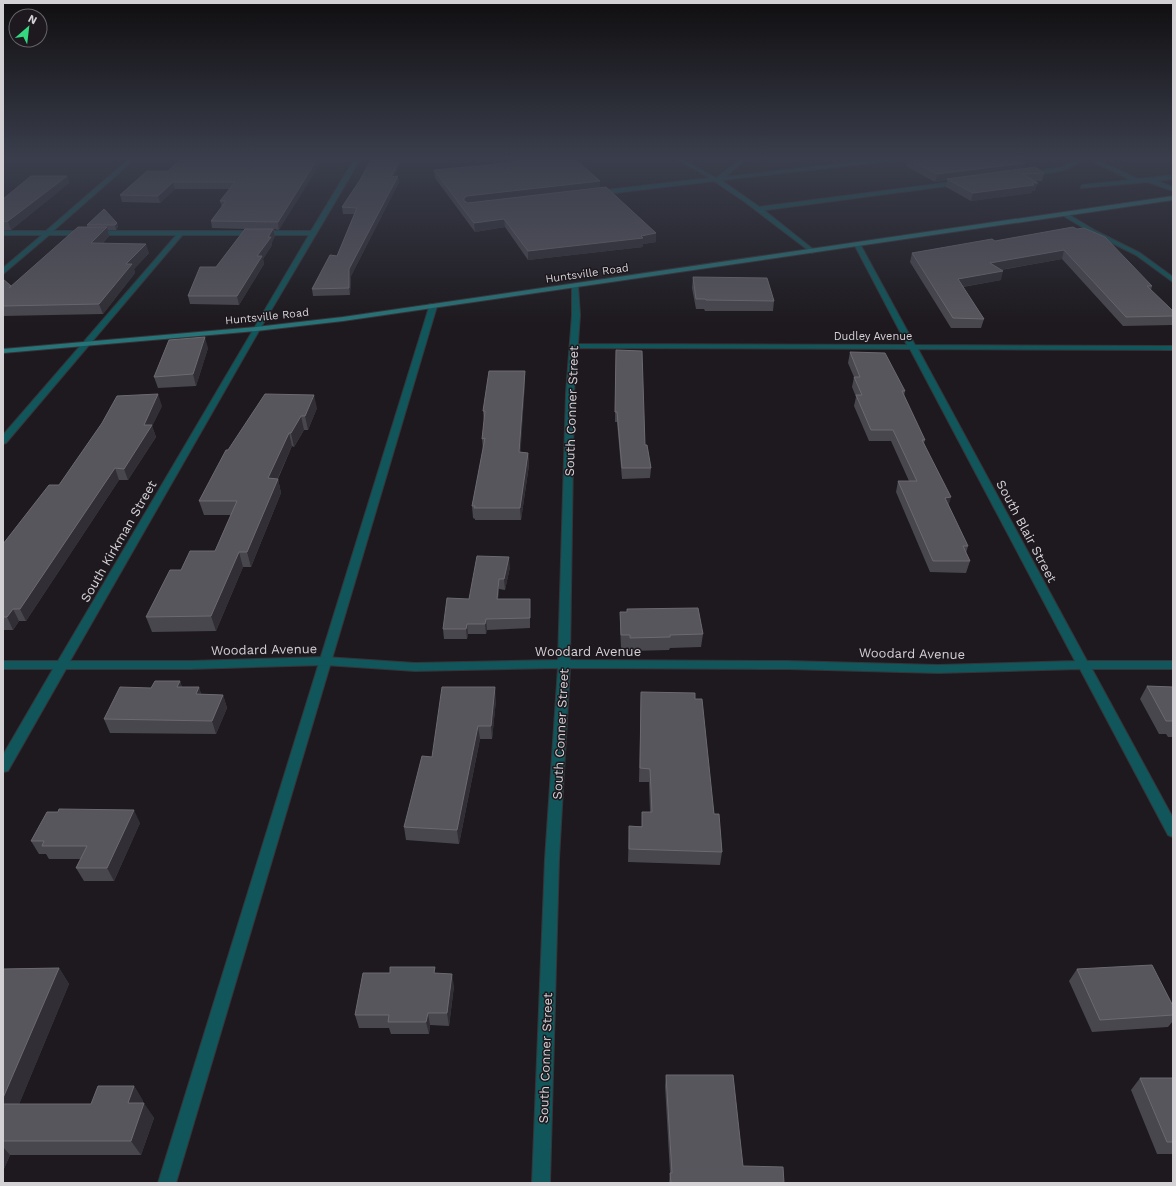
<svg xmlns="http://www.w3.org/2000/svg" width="1176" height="1186" font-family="'Work Sans',sans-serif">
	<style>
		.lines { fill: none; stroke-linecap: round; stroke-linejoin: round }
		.service-casing { stroke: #373338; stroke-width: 2 }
		.minor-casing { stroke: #373338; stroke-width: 2 }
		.secondary-casing { stroke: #373338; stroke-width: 2 }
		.service { fill: #10565a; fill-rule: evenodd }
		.minor { fill: #10565a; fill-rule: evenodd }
		.secondary { fill: #267478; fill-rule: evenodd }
		.wall { fill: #49474e }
		.shaded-wall { fill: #312f35 }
		.building { fill: #58565d; stroke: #6c6970 }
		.labels { text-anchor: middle; stroke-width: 3; stroke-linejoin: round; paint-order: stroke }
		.far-street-label { font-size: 11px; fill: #d4d1d5; stroke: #1d191e }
		.street-label { font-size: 13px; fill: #d4d1d5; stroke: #1d191e }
	</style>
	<rect width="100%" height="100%" fill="#1d191e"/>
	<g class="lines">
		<g class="service-casing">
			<g id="service">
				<path d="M 1077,158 L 1083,158 C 1069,174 1046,173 1027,175 L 1024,173 L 1027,171 C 1044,170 1064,170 1077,158 Z"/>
				<polygon points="1097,160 1138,179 1173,175 1173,179 1157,181 1173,187 1173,191 1148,182 1081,188 1081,186 1083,185 1131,180 1095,163 1094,162"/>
				<polygon points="960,181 962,182 962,184 759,211 756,209 759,207"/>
				<polygon points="179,232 184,233 6,443 3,444 3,435"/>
				<polygon points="430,304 433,304 437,306 176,1183 158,1183"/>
			</g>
		</g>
		<g class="minor-casing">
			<g id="minor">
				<path d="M 130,158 L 136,158 L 53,231 L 311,231 L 355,158 L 361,158 L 260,329 L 70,661 L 191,661 L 325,657 L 415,663 L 558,660 L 566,393 L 572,315 L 572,285 L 578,286 L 580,315 L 578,344 L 907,345 L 854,244 L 857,242 L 860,244 L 915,345 L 1173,346 L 1173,350 L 918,349 L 1087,661 L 1173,661 L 1173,669 L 1092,669 L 1173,818 L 1173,837 L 1168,835 L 1080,669 L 938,673 L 788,669 L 570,668 L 559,859 L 550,1183 L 532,1183 L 545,859 L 558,668 L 415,671 L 325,665 L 191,669 L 66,669 L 8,771 L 3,772 L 3,755 L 53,669 L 3,669 L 3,661 L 58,661 L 309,235 L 49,235 L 3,274 L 3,268 L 42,235 L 3,235 L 3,231 L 46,231 ZM 577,348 L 910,349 L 1075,661 L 938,665 L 788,661 L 570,660 L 574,393 Z"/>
				<polygon points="674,158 680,158 716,178 742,158 748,158 725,177 888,158 903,158 900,160 721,180 765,211 814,250 815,251 812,253 745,202 714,181 597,195 594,193 597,191 710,178"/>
				<polygon points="1062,213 1066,213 1096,231 1140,253 1173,277 1173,282 1136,255 1092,233 1062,215"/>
			</g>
		</g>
		<g class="secondary-casing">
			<polygon id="secondary" points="1173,196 1173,200 343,321 256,331 3,353 3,349 256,327 343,317"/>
		</g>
		<use href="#service" class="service"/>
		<use href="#minor" class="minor"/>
		<use href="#secondary" class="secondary"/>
	</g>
	<g class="wall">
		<polygon points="276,158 279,230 274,229 275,236 272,242 272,245 263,259 264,264 239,305 190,304 188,296 216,267 245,229 212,228 211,221 222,207 220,201 230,189 175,189 160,203 122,202 120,195 168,171"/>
		<polygon points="507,158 552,158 600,188 656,242 643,244 643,247 528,260 505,227 475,232 435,178 434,170 511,163 507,159"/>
		<polygon points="921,158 1043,158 1022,160 1024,169 1044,173 1042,181 1035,181 1035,191 1032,191 1032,193 971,201 946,187 947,180 935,182 906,166 908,159"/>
		<polygon points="1116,158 1159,158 1125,162"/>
		<polygon points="67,176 69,183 11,230 3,230 3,199"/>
		<polygon points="395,176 399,182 351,276 350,295 313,296 312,289 337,256 354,214 343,214 342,207"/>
		<polygon points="117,223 118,227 116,230 107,230 109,236 103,243 149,253 134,269 135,273 103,314 3,316 3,279 12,286 87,227 87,225"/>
		<polygon points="1073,227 1152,286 1151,290 1173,311 1173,325 1123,326 1062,259 1001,270 1001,280 963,287 984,319 981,328 951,328 910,262 912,253 995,241"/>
		<polygon points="693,277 774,301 773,311 705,311 704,309 696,309 692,288"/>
		<polygon points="208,348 196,386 158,388 154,377"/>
		<polygon points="616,350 645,445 651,468 650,478 622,479 617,422 615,422"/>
		<polygon points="850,352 905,391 904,396 925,440 924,443 949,506 968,546 966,553 970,561 966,573 930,572 896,492 898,481 909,481 891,441 869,441 854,406 856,397 852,387 854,377 848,363"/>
		<polygon points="525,371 525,382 520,452 528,453 529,465 521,520 475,520 475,519 473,518 472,506 483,450 482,439 484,422 483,411"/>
		<polygon points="162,406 152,426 156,437 128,480 119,480 26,621 19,621 13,630 3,630 3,544 59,485"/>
		<polygon points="317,408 308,430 304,430 294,447 292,446 278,479 281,493 251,567 243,567 216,631 152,632 146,617 181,570 215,551 231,515 204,515 199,501 228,450"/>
		<polygon points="510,567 505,590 499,589 498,599 530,609 530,628 487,630 486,634 468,634 467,639 444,639 443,629 469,599"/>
		<polygon points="620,612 703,634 701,647 670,648 669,650 629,651 629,648 621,648 620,625"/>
		<polygon points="180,681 182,687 199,687 201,694 223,695 227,708 216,734 110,733 104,719 151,688"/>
		<polygon points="1147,686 1173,687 1173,737 1168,737 1166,734 1159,734 1140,699"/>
		<polygon points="641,692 695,699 714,814 722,852 720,865 628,862 629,826 642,826 642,812 650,812 649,782 639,782"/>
		<polygon points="496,700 492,739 480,739 459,844 406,840 404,827 432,757"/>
		<polygon points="140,823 114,881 84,881 76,868 81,859 49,859 46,854 39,854 31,841"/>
		<polygon points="59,968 69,984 19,1104 91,1104 134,1086 143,1101 143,1103 154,1118 141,1155 10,1155 3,1171 3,969"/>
		<polygon points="1077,969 1173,1006 1173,1021 1168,1027 1092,1032 1069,981"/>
		<polygon points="436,973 454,986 449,1026 430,1025 429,1034 391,1034 389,1028 359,1028 355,1015"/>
		<polygon points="666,1075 743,1166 784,1183 669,1183 670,1173 665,1086"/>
		<polygon points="1140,1078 1173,1078 1173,1154 1157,1154 1131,1090"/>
	</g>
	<g class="shaded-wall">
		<polygon points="318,158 324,158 279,230 278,222"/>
		<polygon points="401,158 404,158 391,183 391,177"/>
		<polygon points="1012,158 1043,158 1011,162"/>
		<polygon points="1126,158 1159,158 1125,162"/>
		<polygon points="1025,163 1024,170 947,179 947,180 935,182 937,174"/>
		<polygon points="67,176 69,183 11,230 8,221"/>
		<polygon points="398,176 399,182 351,276 350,295 349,288 349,269"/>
		<polygon points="600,181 600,189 464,209 464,198 467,196"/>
		<polygon points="173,182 175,189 160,203 158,196"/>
		<polygon points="1032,183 1038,183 1035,191 1032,191 1032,193 971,201 973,193"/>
		<polygon points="504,219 505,227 475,232 474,223"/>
		<polygon points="117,223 118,227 116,230 115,225"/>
		<polygon points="107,227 109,236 94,252 91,243"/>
		<polygon points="273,229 275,236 272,242 272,245 263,259 264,264 239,305 237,296 257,256"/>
		<polygon points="656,233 656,242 643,244 643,247 528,260 528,251 641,236"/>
		<polygon points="146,244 149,253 134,269 135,273 103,314 99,304 126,264"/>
		<polygon points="1064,250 1062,259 987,272 990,263"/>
		<polygon points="1003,271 1001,280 955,288 958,279"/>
		<polygon points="205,337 208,348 196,386 193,374"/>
		<polygon points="525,371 525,382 520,464 519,452"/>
		<polygon points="158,394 162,406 152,426 156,437 128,480 124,469"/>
		<polygon points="314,395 317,408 308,430 305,416"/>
		<polygon points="301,416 304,430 294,447 291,433"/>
		<polygon points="289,433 292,446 271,493 268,478"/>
		<polygon points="528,453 529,465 521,520 520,508"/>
		<polygon points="115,468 119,480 26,621 20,609"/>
		<polygon points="278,479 281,493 251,567 247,552"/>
		<polygon points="951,497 948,508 945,498"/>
		<polygon points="239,552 243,567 216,631 211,616"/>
		<polygon points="509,557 510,567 505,590 504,579"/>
		<polygon points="499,579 499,589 497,609 497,599"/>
		<polygon points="13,609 19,621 13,630 7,617"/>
		<polygon points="486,619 487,630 486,634 485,624"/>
		<polygon points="467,624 468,634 467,639 466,629"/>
		<polygon points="180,681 184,695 177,687"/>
		<polygon points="199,687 203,701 196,694"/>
		<polygon points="495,687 496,700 492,739 491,726"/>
		<polygon points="223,695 227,708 216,734 212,721"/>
		<polygon points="478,726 480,739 459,844 457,830"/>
		<polygon points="134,810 140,823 114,881 107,868"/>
		<polygon points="59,968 69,984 13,1119 3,1107 3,1098"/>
		<polygon points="452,974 454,986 449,1026 447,1013"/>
		<polygon points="428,1013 430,1025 429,1034 426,1022"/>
		<polygon points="134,1086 143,1101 138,1118 128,1103"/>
		<polygon points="144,1103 154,1118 141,1155 131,1141"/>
		<polygon points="3,1147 10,1155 3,1171"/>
	</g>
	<g class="building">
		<polygon points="182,158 318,158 278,222 211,221 226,201 220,201 235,182 173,182 158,196 120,195 147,171 168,171"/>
		<polygon points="372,158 401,158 391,177 398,176 349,269 349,288 312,289 330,255 337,256 357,208 342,207 360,180"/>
		<polygon points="513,158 552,158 553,159 566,158 574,158 600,181 467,196 464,198 464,201 468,203 606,187 656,233 641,236 643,238 528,251 504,219 474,223 434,170 518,162"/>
		<polygon points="921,158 1018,158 1025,163 937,174 908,159"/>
		<polygon points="1035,167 1044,173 1022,174 1038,183 1032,183 1034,185 973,193 947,179"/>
		<polygon points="31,176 67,176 8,221 3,222 3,199"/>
		<polygon points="104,209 117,223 115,225 87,225"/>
		<polygon points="78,227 107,227 91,243 146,244 126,264 132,264 99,304 3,306 3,279 11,286 9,288"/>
		<polygon points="1073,227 1077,229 1084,228 1105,237 1152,286 1147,286 1173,311 1173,316 1126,317 1064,250 990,263 1003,271 958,279 984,319 953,318 912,253 992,239 995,241"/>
		<polygon points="245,229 273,229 268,237 271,237 257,256 262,256 237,296 188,296 200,267 216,267"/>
		<polygon points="693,277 767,278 774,301 706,300 705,299 696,299"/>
		<polygon points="205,337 193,374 154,377 169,340"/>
		<polygon points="616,350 642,351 645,445 647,445 651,468 622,468 617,412 615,412"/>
		<polygon points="850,352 885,353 905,391 902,391 925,440 922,440 951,497 945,498 968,546 963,546 970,561 933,561 898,481 917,481 893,430 871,430 856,395 862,395 854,377 860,377"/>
		<polygon points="489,371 525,371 519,452 528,453 520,508 474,508 475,506 472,506 485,438 482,439 485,411 483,411"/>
		<polygon points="158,394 144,425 152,425 124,469 115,468 20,609 13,609 7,617 3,617 3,544 49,485 59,485 102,423 117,396"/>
		<polygon points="265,394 314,395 305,416 301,416 291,433 289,433 268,478 278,479 247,552 239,552 211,616 146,617 170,570 181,570 190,551 215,551 237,501 199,501 226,450 228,450"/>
		<polygon points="477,556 509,557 504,579 499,579 497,599 530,599 530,618 486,619 485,624 467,624 466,629 443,629 447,598 469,599"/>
		<polygon points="698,608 703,634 670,635 670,637 630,638 630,635 621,635 620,612 627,612 627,609"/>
		<polygon points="155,681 180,681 177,687 199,687 196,694 223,695 212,721 104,719 120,687 151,688"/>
		<polygon points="1147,686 1173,687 1173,721 1166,721"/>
		<polygon points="442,687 495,687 491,726 478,726 457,830 404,827 422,756 432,757"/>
		<polygon points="641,692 695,693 695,699 702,699 714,814 719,814 722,852 629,849 629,826 642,827 642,812 652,812 650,769 640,768"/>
		<polygon points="59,809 134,810 107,868 76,868 87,846 42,846 44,841 31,841 47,812 58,812"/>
		<polygon points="1152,965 1173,1006 1173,1015 1100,1020 1077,969"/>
		<polygon points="390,967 435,967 434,973 452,974 447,1013 428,1013 426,1022 388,1022 389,1015 355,1015 363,973 390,973"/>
		<polygon points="59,968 3,1098 3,969"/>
		<polygon points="666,1075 733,1075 743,1166 783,1167 784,1183 671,1183 670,1173 672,1173"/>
		<polygon points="1140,1078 1173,1078 1173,1142 1167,1142"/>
		<polygon points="98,1086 134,1086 128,1103 144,1103 131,1141 3,1141 3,1104 91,1104"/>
	</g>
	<linearGradient id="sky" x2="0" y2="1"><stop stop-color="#100e10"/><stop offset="0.49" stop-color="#3a3e4c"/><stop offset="1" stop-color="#3a3e4c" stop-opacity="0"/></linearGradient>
	<rect width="1176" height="324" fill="url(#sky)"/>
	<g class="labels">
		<g class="far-street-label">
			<text transform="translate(587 273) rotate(-8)" y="4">Huntsville Road</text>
			<text transform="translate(267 316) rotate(-6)" y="4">Huntsville Road</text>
			<text x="873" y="340">Dudley Avenue</text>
		</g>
		<g class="street-label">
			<text transform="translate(571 411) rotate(-88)" y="5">South Conner Street</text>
			<text transform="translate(1027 531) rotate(62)" y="5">South Blair Street</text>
			<text transform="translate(118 541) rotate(-60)" y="5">South Kirkman Street</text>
			<text transform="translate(264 649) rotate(-1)" y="5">Woodard Avenue</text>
			<text x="588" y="656">Woodard Avenue</text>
			<text transform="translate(912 653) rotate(1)" y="5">Woodard Avenue</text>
			<text transform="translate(560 734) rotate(-87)" y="5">South Conner Street</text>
			<text transform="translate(545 1058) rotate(-88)" y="5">South Conner Street</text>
		</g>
	</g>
	<rect width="1176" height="1186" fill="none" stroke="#d4d1d5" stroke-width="8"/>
	<g transform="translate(28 28) rotate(28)"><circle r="19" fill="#1d191e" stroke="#666367"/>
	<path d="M0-3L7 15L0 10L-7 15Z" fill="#33d881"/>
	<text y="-6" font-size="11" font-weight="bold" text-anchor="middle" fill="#d4d1d5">N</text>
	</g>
</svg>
